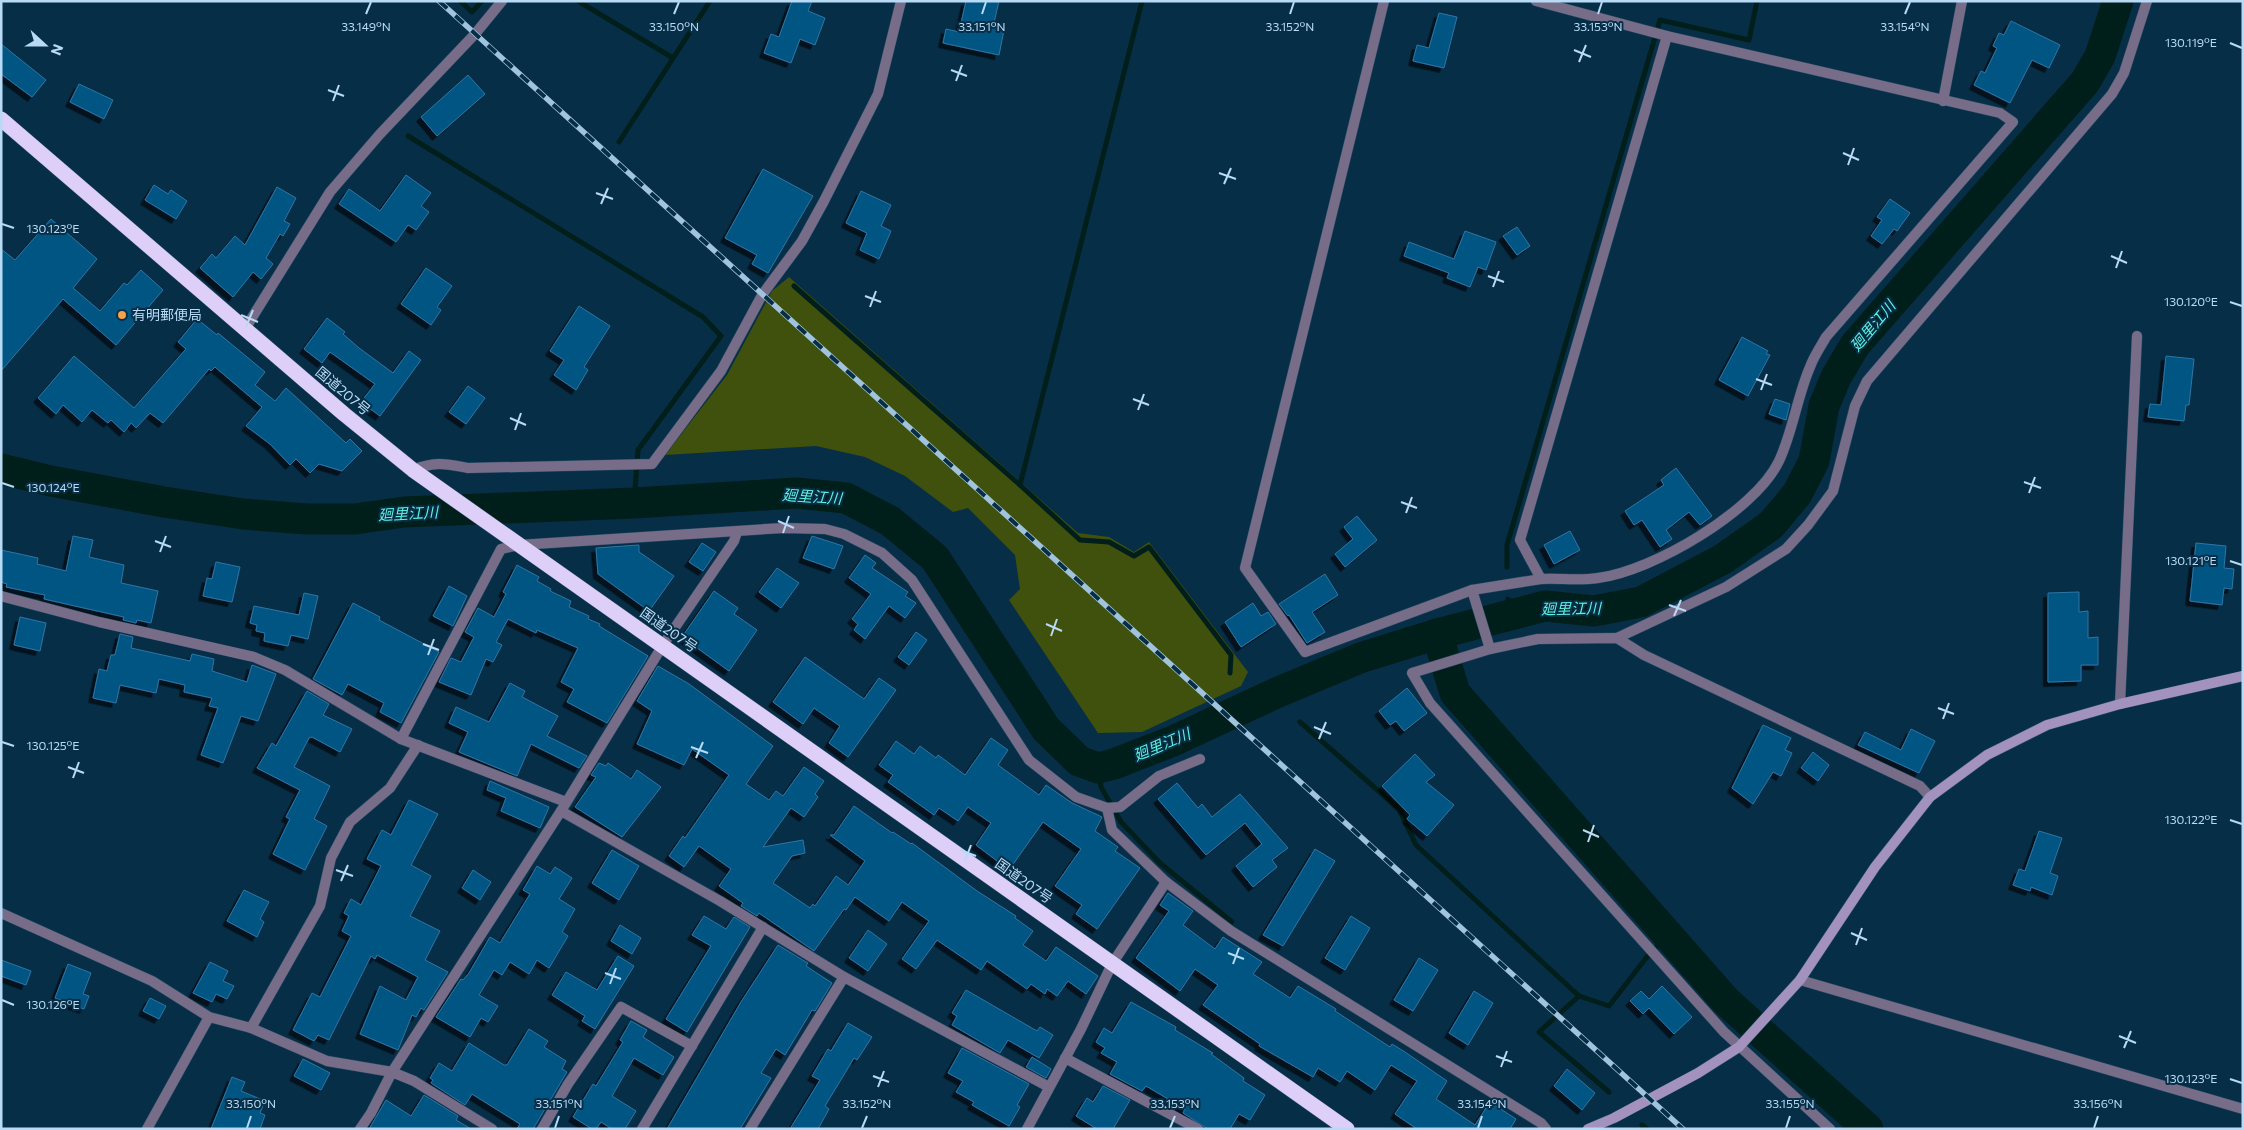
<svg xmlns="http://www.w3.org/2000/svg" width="2244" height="1130" font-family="Commissioner,'Noto Sans JP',sans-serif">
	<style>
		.green { fill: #40500d }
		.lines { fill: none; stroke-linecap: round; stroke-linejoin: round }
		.stream { stroke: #001f1a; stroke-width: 5 }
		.river { stroke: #001f1a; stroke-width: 31 }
		.building { fill: #005483; stroke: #2f75a5; filter: url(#shadow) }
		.street-casing { stroke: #234a63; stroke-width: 11 }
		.secondary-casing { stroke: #234a63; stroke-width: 11 }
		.highway-casing { stroke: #234a63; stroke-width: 16 }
		.street { stroke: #786d89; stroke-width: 10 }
		.secondary { stroke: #a392be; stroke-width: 10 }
		.highway { stroke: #decff8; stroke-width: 15 }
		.rail-casing { stroke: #a0c3de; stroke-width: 5.5 }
		.rail { stroke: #072e47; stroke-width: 4; stroke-dasharray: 11; stroke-linecap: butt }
		.ticks { fill: none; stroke: #b8daf5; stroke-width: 2 }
		.poi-dot { fill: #f8a14a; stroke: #072e47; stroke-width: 2 }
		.labels { text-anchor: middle; stroke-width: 4; stroke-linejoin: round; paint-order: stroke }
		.poi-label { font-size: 14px; fill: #b8daf5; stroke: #072e47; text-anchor: start }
		.street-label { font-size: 14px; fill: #b8daf5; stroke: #072e47 }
		.water-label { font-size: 15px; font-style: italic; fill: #5ff2dd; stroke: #072e47 }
		.ticks-label { font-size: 12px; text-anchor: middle; fill: #b8daf5; stroke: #072e47; stroke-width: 4; stroke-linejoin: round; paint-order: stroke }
	</style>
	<defs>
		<filter id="shadow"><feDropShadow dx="-4.5" dy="4.5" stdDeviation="0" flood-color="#0009"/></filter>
	</defs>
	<rect width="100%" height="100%" fill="#072e47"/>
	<polygon class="green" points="789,277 1078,533 1109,537 1134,552 1149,542 1248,672 1241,686 1142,732 1098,733 1009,600 1020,589 1015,555 968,508 953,512 905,476 865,457 816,446 665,455 727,375 772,291"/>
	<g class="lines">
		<g class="stream">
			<polyline points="460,1 472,12 482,1"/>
			<polyline points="578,1 673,58"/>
			<polyline points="1142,1 1020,485 1080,540 1109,542 1134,556 1149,547 1231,655 1230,673"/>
			<polyline points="408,136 703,317 721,336 638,450 634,503"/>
			<polyline points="619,142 710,1"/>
			<polyline points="794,286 1020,485"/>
			<polyline points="1507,567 1507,545 1660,20 1749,40 1757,1"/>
			<polyline points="1508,599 1515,613"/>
			<polyline points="1300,722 1399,809 1416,845 1579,996 1609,1006 1646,958 1668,935"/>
			<polyline points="1098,768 1101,787 1121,822 1160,863 1232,922"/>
			<polyline points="1579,996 1539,1032 1609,1092"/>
			<polyline points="1642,1125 1647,1129"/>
		</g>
		<g class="river">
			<polyline points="1,469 51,481 164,502 243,514 307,519 355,519 404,512 634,503 796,493 846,498 890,521 935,558 1046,729 1079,761 1098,768 1114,764 1173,741 1276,693 1360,658 1437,634 1545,606 1594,611 1641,602 1723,559 1771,525 1797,494 1814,461 1824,406 1836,377 1855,345 2085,82 2100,56 2118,1"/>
			<polyline points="1437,634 1455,693 1726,1001 1868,1129"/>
		</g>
	</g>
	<g class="building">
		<polygon points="792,1 812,1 808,11 825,18 815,45 800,39 791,63 764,53 771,34 779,37"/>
		<polygon points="966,1 999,1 993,27 1004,30 999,55 943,43 946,29 959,32"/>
		<polygon points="1439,13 1457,17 1444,68 1413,61 1417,45 1429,48"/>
		<polygon points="2011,21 2060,45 2049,68 2032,60 2010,103 1974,85 1981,71 1985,73 1997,48 1993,46 1999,33 2004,35"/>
		<polygon points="1,44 46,80 32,97 1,74"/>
		<polygon points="468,75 485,94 437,136 421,117"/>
		<polygon points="79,84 113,100 104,119 70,102"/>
		<polygon points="763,169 813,196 768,273 752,264 757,255 725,238"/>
		<polygon points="406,175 431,193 421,206 429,212 416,230 408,225 396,242 339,204 349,189 380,211"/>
		<polygon points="154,185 168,194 171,190 187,201 176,219 145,200"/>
		<polygon points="277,187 296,198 284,221 290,224 283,236 280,234 266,258 273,264 261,279 253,272 233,297 200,268 212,254 216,258 235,236 245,245"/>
		<polygon points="861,191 891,205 881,226 891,231 879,259 860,250 867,233 846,223"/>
		<polygon points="1890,199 1910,213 1897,231 1894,229 1882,244 1871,236 1882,220 1877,217"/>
		<polygon points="51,219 97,259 73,288 100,311 124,283 127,285 141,270 163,290 116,345 63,299 1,371 1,249 15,260"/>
		<polygon points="1517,227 1530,246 1517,255 1503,236"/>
		<polygon points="1465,231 1496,242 1486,270 1478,267 1470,287 1447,278 1449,273 1404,256 1409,242 1454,259"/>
		<polygon points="426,268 452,286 437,307 441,310 431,325 401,304"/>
		<polygon points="579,306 610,326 584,367 588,370 576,390 554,375 564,360 550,351"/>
		<polygon points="327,318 345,332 343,334 359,348 393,373 409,351 421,360 380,416 361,402 375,384 330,352 322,363 304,349"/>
		<polygon points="197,319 217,335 218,333 265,372 255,385 275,401 286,388 346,443 350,439 362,451 342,471 319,464 310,473 296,459 290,465 270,444 246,426 262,407 215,367 211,371 209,369 163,423 150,413 136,428 131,423 124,432 111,420 108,423 92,410 82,422 63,405 56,414 38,398 74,356 134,408 186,349 178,342"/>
		<polygon points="1742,337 1768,351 1766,354 1770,355 1748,396 1719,380"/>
		<polygon points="2166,356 2194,359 2189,405 2186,405 2184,421 2148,417 2150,404 2161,405"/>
		<polygon points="468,386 485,398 466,424 449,412"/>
		<polygon points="1775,399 1790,404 1786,420 1769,414"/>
		<polygon points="1676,468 1712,516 1700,525 1689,512 1666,530 1672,539 1660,547 1642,520 1634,525 1625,511 1664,485 1661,480"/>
		<polygon points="1357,516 1377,540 1345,567 1335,554 1353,539 1344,527"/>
		<polygon points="1570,531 1580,550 1554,564 1544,545"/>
		<polygon points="73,536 93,540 89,557 124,565 121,583 158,591 151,623 137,620 136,623 123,620 124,617 44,599 45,595 6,587 7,584 1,582 1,550 38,558 37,564 66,571"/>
		<polygon points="812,536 843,546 834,569 803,558"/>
		<polygon points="702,543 716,552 703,571 689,562"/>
		<polygon points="2196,543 2226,546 2224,568 2234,569 2232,589 2224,588 2222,605 2190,601"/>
		<polygon points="639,545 639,552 674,576 649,611 598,574 596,548"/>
		<polygon points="865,555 876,563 872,568 908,592 905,596 916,603 905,618 889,606 865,639 854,630 858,624 852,619 871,594 849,578"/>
		<polygon points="216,562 240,567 232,602 203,596 207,578 212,579"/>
		<polygon points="517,565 539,577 537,581 551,589 550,591 571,601 569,607 589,616 588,619 600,624 599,626 648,656 607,723 567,702 574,689 561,682 578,648 537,630 536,633 508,619 496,642 502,645 493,662 486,659 471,695 439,682 451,658 461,662 474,637 465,632 478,608 494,617 506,594 503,592"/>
		<polygon points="777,568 799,583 781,608 759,592"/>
		<polygon points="1325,574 1338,595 1312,612 1325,632 1307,643 1289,615 1288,616 1279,604"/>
		<polygon points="449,586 467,596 453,626 433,616"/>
		<polygon points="714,591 738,608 734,614 757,630 729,671 682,637"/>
		<polygon points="2079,592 2079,612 2088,611 2088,638 2098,637 2098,665 2081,665 2081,681 2048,682 2048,593"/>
		<polygon points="304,593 318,596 308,639 291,635 288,646 264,641 265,633 256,631 257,625 250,623 254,606 299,615"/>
		<polygon points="353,603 380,617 379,620 439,652 401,723 380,712 384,703 348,684 342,695 313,679"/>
		<polygon points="1253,603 1261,616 1268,612 1276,624 1241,647 1225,622"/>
		<polygon points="20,617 46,623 40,651 14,645"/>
		<polygon points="916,632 927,640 909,665 898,657"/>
		<polygon points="120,634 133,637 131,648 190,661 192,654 214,659 212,671 247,682 252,665 276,674 258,721 241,716 223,763 201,755 218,708 209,706 212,698 184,692 185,685 159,679 156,693 120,685 116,703 93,698 99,669 107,671 111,655 115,655"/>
		<polygon points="805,657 864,699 879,678 896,690 848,757 829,743 840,726 814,708 803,724 773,702"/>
		<polygon points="658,666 689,684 773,746 746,784 769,800 776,791 783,796 804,767 824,781 815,794 818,797 804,817 791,808 763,847 803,840 805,853 792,856 773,883 810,908 813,904 815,906 836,876 848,885 865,861 830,835 834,835 854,806 892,833 893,832 911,844 912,843 977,891 1016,916 1015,918 1033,931 1023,945 1046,961 1056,947 1098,976 1086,994 1068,981 1057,996 1047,989 1045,994 1031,984 1027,989 987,961 981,970 937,940 916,969 902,959 929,921 902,902 889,921 855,897 846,910 844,909 814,951 759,913 757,916 741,906 743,903 719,886 731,869 699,846 684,867 669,856 683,836 685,838 729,775 692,749 684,765 637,744 652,711 637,701"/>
		<polygon points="510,683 525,691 522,697 558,716 547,736 587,756 579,768 531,744 517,776 459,752 468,732 449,723 456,707 489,722"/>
		<polygon points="1407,688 1427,713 1404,731 1396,721 1390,725 1379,711"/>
		<polygon points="307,691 329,704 323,715 352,729 340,752 312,737 309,738 294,767 330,786 314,819 327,826 305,870 273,854 290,819 286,817 300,790 257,768 272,743 276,746"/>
		<polygon points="1763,725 1791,738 1785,750 1792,753 1781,776 1773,772 1753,804 1732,788"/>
		<polygon points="1911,729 1935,741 1919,773 1858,745 1865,732 1901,750"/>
		<polygon points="991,738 1008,750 998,765 1039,795 1046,785 1072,803 1102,817 1095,831 1118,847 1115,851 1140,868 1097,929 1076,914 1082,905 1055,886 1081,849 1043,822 1009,870 976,845 991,823 968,807 958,821 939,808 934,815 888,782 893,775 879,765 896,741 914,754 920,746 936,758 938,755 965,775"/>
		<polygon points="1813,752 1829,765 1818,781 1801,768"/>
		<polygon points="1415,754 1435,775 1426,782 1454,805 1427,836 1407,819 1410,815 1382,786"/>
		<polygon points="599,763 606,766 608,763 631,779 637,770 661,787 622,837 575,807 596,777 591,775"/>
		<polygon points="490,781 549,807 540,828 501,811 506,798 487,790"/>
		<polygon points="1177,783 1198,808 1202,804 1212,817 1240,794 1288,848 1272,860 1277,867 1253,887 1236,866 1262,844 1245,823 1206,855 1158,799"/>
		<polygon points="409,800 438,814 411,865 431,876 410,916 440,931 425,960 448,972 424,1010 421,1008 416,1017 412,1015 398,1050 360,1034 380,986 406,1000 418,977 377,955 375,959 371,956 329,1040 318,1035 314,1041 293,1030 312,993 320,997 351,936 342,931 349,916 344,913 351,899 361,905 381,866 367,859 382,830 391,835"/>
		<polygon points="2039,831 2062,838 2050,873 2058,876 2052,895 2031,887 2030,891 2013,885 2019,869 2025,871"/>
		<polygon points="1315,849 1335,861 1283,946 1263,935"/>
		<polygon points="612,850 639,866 619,900 592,883"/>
		<polygon points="537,866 550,874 555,867 572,878 559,899 575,909 562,932 568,936 549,968 537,960 529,974 510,962 502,975 494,970 479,995 498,1006 488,1022 481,1018 470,1037 436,1017 461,979 463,980 469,973 490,937 500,943 530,894 523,890"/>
		<polygon points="473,870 491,882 480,900 462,888"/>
		<polygon points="244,890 269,902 260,919 264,922 257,937 227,921"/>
		<polygon points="1168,893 1193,911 1183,925 1215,949 1223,937 1262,962 1253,974 1290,998 1298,986 1336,1009 1335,1011 1390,1047 1392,1044 1405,1052 1447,1081 1436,1099 1475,1125 1490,1102 1516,1119 1510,1129 1417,1129 1395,1114 1417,1081 1391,1065 1375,1090 1347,1071 1340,1082 1318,1068 1313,1077 1259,1046 1260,1044 1203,1005 1218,985 1195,969 1180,991 1136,958 1169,911 1160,905"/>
		<polygon points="704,916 726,929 734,917 750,927 687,1032 666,1019 711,946 692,935"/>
		<polygon points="1351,916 1370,928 1345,970 1325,958"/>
		<polygon points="620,925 641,938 632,954 611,941"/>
		<polygon points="868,930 887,944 868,971 849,958"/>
		<polygon points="778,945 806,962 808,963 806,966 832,983 815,1011 812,1010 785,1055 776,1049 761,1073 771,1078 740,1129 667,1129 741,1002"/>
		<polygon points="618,956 634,966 595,1029 582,1021 585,1016 552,995 566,972 597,990"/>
		<polygon points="1419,958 1438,970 1413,1011 1394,1000"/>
		<polygon points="1,960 31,971 26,985 1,976"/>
		<polygon points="210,962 228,971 223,981 234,986 227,999 216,994 212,1002 193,993"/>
		<polygon points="68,964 91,973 83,994 89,996 84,1009 55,998"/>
		<polygon points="1662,986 1692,1017 1674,1034 1649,1008 1643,1014 1630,1001 1641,991 1649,999"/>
		<polygon points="966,990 1037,1031 1040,1027 1053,1035 1039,1058 1008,1040 1000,1053 952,1025 957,1016 952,1013"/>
		<polygon points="1474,991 1493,1003 1468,1045 1449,1033"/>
		<polygon points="150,998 166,1006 159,1019 143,1011"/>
		<polygon points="1131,1002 1176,1027 1175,1030 1213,1053 1211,1054 1244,1078 1243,1081 1265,1095 1250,1120 1239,1114 1230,1129 1208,1129 1183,1113 1185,1109 1146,1086 1142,1091 1110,1074 1117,1062 1101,1053 1105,1048 1096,1042 1104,1028 1112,1033"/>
		<polygon points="631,1021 647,1030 643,1037 674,1057 663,1075 634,1058 612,1096 636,1111 625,1129 612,1129 601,1122 596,1129 592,1129 573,1117 593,1084 596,1086 623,1042 620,1040"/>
		<polygon points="848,1023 872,1037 857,1060 854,1058 825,1106 829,1109 818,1129 790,1129 820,1080 812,1076 828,1049 831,1051"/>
		<polygon points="529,1029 548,1041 544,1047 566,1061 562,1069 567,1072 533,1129 517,1129 520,1124 472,1094 465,1105 431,1083 433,1080 430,1078 439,1063 452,1071 469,1043 504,1065 507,1065"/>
		<polygon points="962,1048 1029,1084 1017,1105 1020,1107 1009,1126 972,1105 974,1102 956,1092 963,1081 948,1073"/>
		<polygon points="1032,1057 1051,1069 1046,1078 1026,1067"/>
		<polygon points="303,1059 330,1073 321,1090 294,1076"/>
		<polygon points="1567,1069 1595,1093 1582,1110 1554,1086"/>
		<polygon points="232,1077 245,1082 241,1091 265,1101 260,1113 265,1115 260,1129 211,1129"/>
		<polygon points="1103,1086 1130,1100 1113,1129 1097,1129 1076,1116 1087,1098 1093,1102"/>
		<polygon points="424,1095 458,1116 456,1120 471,1129 369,1129 386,1100 411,1116"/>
	</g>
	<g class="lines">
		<g class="street-casing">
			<g id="street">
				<polyline points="1384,1 1245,568 1305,652 1472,590 1541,579 1520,540 1667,36"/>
				<path d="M 1536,1 L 1667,36 L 2000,113 L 2013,122 L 1826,337 C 1821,346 1814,356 1810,367 C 1797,397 1793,431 1779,461 C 1755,511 1653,571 1598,578 C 1580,581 1559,578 1541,579"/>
				<polyline points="1943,101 1962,1"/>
				<polyline points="245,329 330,192 380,134 475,34 502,1"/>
				<path d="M 413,470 C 435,461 446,464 468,468 L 652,464 L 721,371 L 762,295 L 802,241 L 824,201 L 878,94 L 901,1"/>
				<polyline points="1472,590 1490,649"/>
				<polyline points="1,596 99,622 254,657 285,670 401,739 566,802"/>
				<polyline points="1617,638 1726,587 1786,549 1808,525 1833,491 1855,406 1867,381 2112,94 2124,73 2147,1"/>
				<polyline points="2120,704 2137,336"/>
				<polyline points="401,739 501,549 519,545 783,528 825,529 844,534 882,553 912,580 1029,760 1076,797 1107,808 1112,830 1166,882 1231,931 1541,1123 1546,1129"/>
				<polyline points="1107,808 1120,807 1159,776 1200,759"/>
				<polyline points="561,811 720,901 844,977 1049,1087"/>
				<polyline points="1,913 152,981 209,1017 251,1028 327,1061 392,1072 414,1081 492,1129"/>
				<polyline points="1800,980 2243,1109"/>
				<polyline points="251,1028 320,906 331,858 350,822 390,788 418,745"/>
				<polyline points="1065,1058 1198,1129"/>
				<polyline points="147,1129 209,1017"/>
				<polyline points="360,1129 371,1113 392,1072 561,811 663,645 734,541 737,532"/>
				<polyline points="542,1129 568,1084 621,1007 692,1046"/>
				<polyline points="642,1129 763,927"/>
				<polyline points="750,1129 844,977"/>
				<polyline points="1027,1129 1081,1029 1112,964 1166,882"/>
				<polyline points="1830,1129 1724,1032 1430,703 1412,673 1490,649 1538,639 1617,638 1644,655 1920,786 1930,797"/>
			</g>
		</g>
		<g class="secondary-casing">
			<polyline id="secondary" points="1588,1129 1614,1118 1698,1073 1739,1047 1800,980 1875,867 1930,797 1987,755 2047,725 2120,704 2243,676"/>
		</g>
		<g class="highway-casing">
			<polyline id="highway" points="1,119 344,414 413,470 1347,1129"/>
		</g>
		<use href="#street" class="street"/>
		<use href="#secondary" class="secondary"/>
		<use href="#highway" class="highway"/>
		<g class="rail-casing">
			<polyline id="rail" points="439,1 1683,1129"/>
		</g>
		<use href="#rail" class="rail"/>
	</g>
	<path class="ticks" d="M 366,14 L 371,2M 674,14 L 679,2M 982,14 L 986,2M 1290,14 L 1294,2M 1598,14 L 1602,2M 1905,14 L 1910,2M 2230,43 L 2242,48M 1574,50 L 1591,57M 1579,62 L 1586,45M 951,70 L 967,76M 956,81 L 962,65M 328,90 L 344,96M 333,101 L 339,85M 1843,153 L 1859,160M 1848,165 L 1854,148M 1219,173 L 1236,179M 1224,184 L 1231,168M 596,193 L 613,199M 601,204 L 608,188M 2,224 L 14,228M 2111,256 L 2127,263M 2116,268 L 2122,251M 1488,276 L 1504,282M 1493,287 L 1499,271M 865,296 L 881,302M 2230,302 L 2242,306M 870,307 L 876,291M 241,315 L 258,322M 246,327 L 253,310M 1756,379 L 1772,385M 1761,390 L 1767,374M 1133,399 L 1149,405M 1138,410 L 1144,394M 510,418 L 526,425M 515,430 L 521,413M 2024,482 L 2041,488M 2,483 L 14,487M 2029,493 L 2035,477M 1401,502 L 1417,508M 1406,513 L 1412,497M 778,521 L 794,528M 783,533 L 789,516M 155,541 L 171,547M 160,552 L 166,536M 2230,561 L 2242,565M 1669,605 L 1686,611M 1674,616 L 1681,600M 1046,624 L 1062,631M 1051,636 L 1057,619M 423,644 L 439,650M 428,655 L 434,639M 1938,708 L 1954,714M 1943,719 L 1949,703M 1314,727 L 1331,734M 1319,739 L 1326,722M 2,742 L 14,746M 691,747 L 708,753M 696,758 L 703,742M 68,767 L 84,773M 73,778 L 79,762M 2230,820 L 2242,824M 1583,830 L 1599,837M 1588,842 L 1594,825M 960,850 L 976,856M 965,861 L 971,845M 336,870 L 353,876M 341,881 L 348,865M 1851,933 L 1867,940M 1856,945 L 1862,928M 1228,953 L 1244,959M 1233,964 L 1239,948M 605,973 L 621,979M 610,984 L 616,968M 2,1000 L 14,1005M 2119,1036 L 2136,1043M 2124,1048 L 2131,1031M 1496,1056 L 1512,1062M 1501,1067 L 1507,1051M 873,1076 L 889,1082M 2230,1079 L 2242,1083M 878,1087 L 884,1071M 247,1128 L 251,1116M 555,1128 L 559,1116M 862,1128 L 867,1116M 1170,1128 L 1175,1116M 1478,1128 L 1482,1116M 1786,1128 L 1790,1116M 2094,1128 L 2098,1116"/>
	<circle class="poi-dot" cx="122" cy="315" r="5"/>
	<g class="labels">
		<g class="poi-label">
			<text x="132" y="320">有明郵便局</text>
		</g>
		<g class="street-label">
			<text transform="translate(343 391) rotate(40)" y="5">国道207号</text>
			<text transform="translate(669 630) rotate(35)" y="5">国道207号</text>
			<text transform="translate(1024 881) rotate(35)" y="5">国道207号</text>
		</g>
		<g class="water-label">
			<text transform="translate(1873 326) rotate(-50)" y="5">廻里江川</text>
			<text transform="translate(812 497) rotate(4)" y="5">廻里江川</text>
			<text transform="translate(408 514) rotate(-3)" y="5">廻里江川</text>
			<text transform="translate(1571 609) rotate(-1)" y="5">廻里江川</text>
			<text transform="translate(1162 745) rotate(-23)" y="5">廻里江川</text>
		</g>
	</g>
	<g class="ticks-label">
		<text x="1598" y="31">33.153°N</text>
		<text x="1905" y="31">33.154°N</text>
		<text x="366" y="31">33.149°N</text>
		<text x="674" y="31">33.150°N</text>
		<text x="982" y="31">33.151°N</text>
		<text x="1290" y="31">33.152°N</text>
		<text x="2191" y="47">130.119°E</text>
		<text x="53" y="233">130.123°E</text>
		<text x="2191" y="306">130.120°E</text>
		<text x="53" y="492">130.124°E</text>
		<text x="2191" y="565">130.121°E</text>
		<text x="53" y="750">130.125°E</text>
		<text x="2191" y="824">130.122°E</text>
		<text x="53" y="1009">130.126°E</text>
		<text x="2191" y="1083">130.123°E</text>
		<text x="251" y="1108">33.150°N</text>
		<text x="559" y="1108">33.151°N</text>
		<text x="867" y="1108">33.152°N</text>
		<text x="1175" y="1108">33.153°N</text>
		<text x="1482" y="1108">33.154°N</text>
		<text x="1790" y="1108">33.155°N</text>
		<text x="2098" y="1108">33.156°N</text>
	</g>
	<rect width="2244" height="1130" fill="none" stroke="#b8daf5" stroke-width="5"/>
	<g transform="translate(45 45) rotate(111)" stroke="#072e47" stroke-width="4" paint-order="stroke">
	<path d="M0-4L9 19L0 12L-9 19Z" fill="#b8daf5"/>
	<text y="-8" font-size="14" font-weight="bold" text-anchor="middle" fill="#b8daf5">N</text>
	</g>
</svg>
